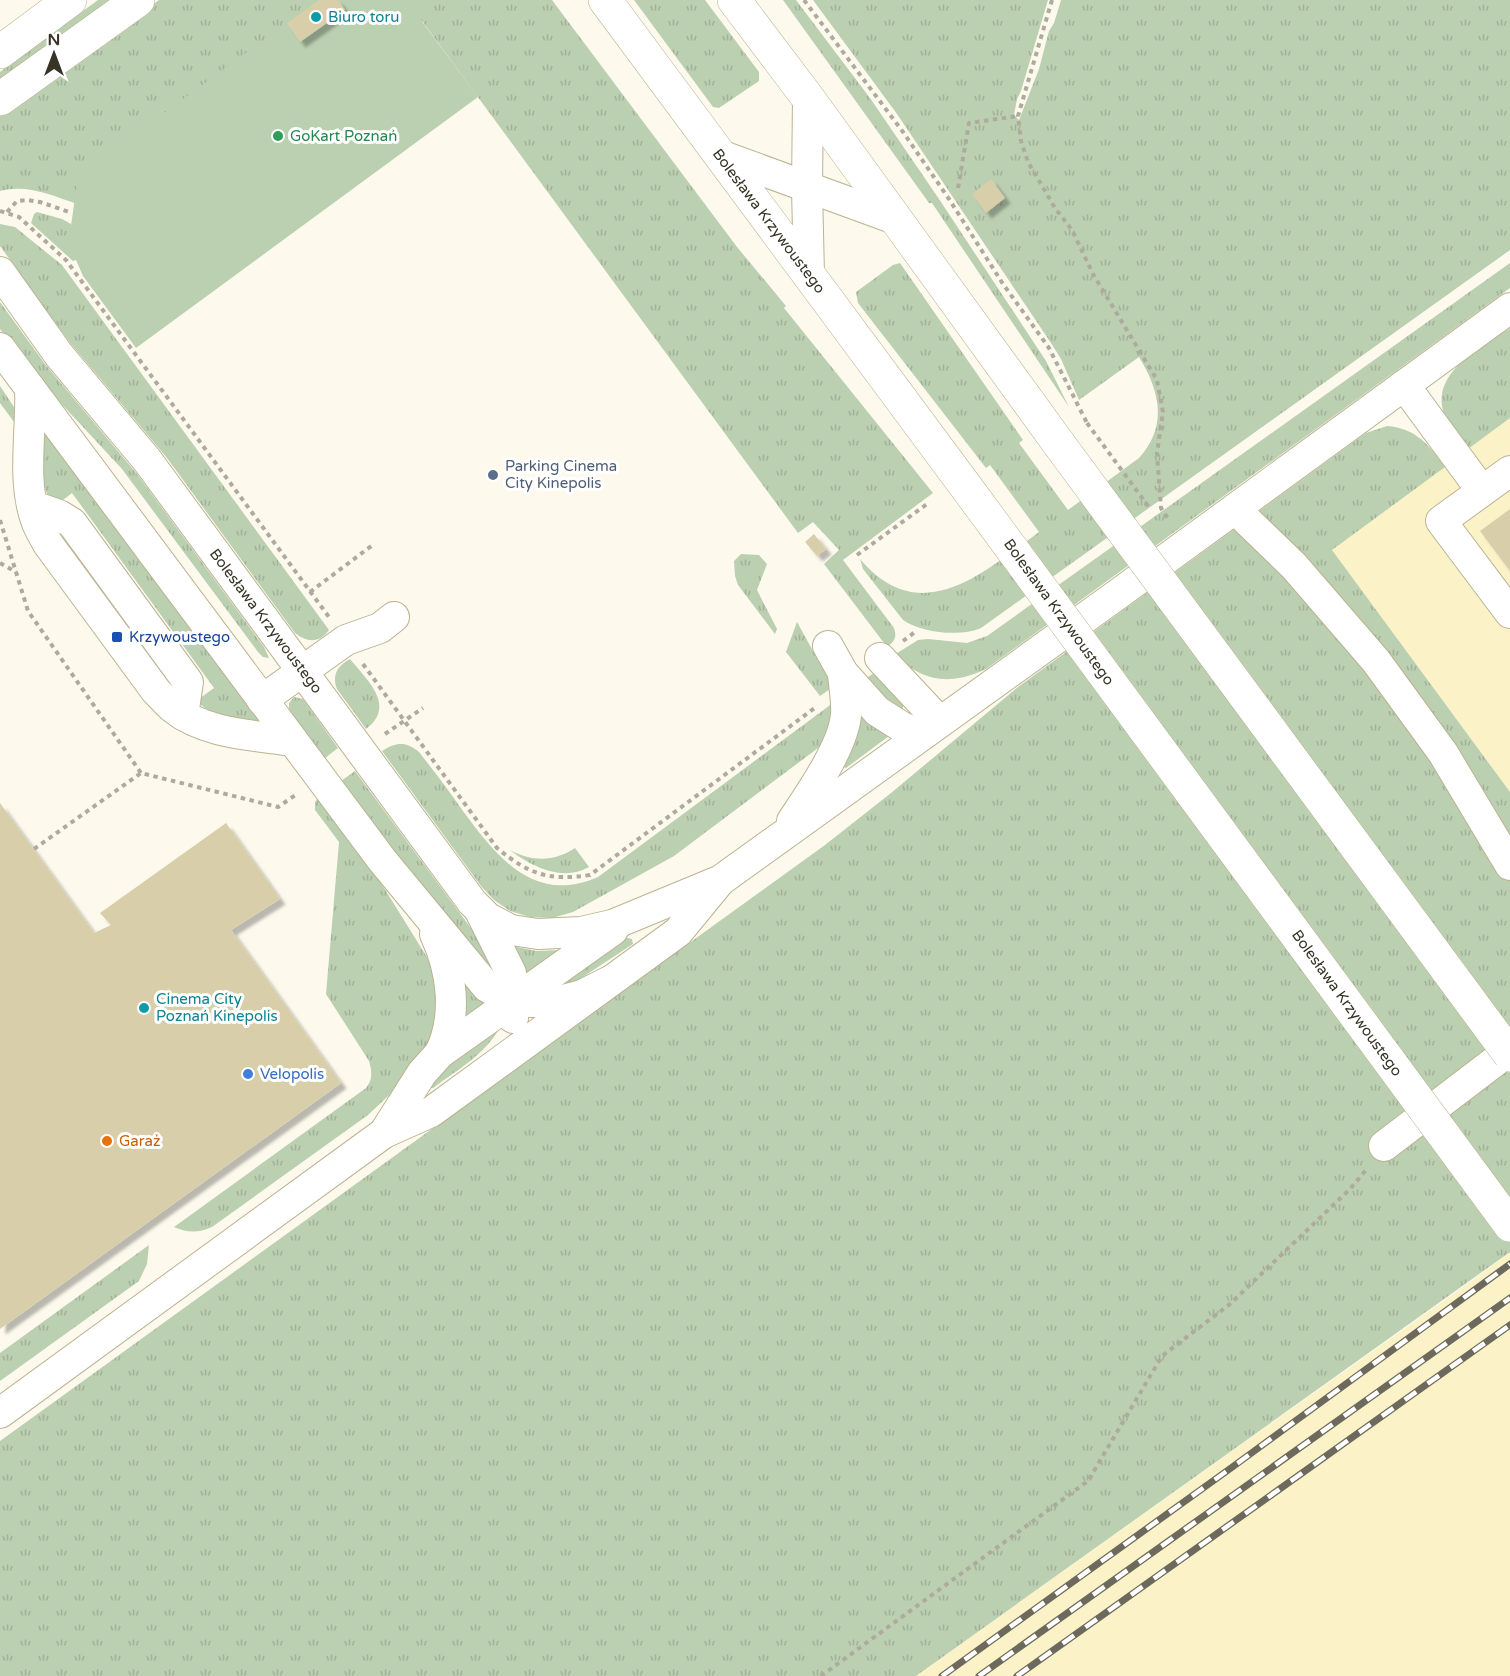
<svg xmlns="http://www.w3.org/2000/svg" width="1510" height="1676" font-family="'Varela Round',sans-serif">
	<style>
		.built { fill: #fcf2c8 }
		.grass { fill: url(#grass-tufts) }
		.pitch { fill: #bbcfb1 }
		.building { fill: #d8cfaa; filter: url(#shadow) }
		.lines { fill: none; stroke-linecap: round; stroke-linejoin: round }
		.minor-casing { stroke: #bbb392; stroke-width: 32 }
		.major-casing { stroke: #bbb392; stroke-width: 34 }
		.path { stroke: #aeab9e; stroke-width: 4; stroke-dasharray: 4.5 4.5; stroke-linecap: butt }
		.minor { stroke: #fff; stroke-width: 30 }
		.major { stroke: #fff; stroke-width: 33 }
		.rail-casing { stroke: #6d6a5d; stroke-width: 7 }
		.rail { stroke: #fff; stroke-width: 4.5; stroke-dasharray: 14; stroke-linecap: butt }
		.major-bridge-casing { stroke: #bbb392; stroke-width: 34; stroke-linecap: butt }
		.path-bridge { stroke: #aeab9e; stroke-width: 4; stroke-dasharray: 4.5 4.5; stroke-linecap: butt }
		.major-bridge { stroke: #fff; stroke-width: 33 }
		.culture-dot { fill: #0f9aa8; stroke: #fff; stroke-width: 2 }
		.leisure-dot { fill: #2e9e5b; stroke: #fff; stroke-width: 2 }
		.service-dot { fill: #5c6f8a; stroke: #fff; stroke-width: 2 }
		.transit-dot { fill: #1a4fb4; stroke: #fff; stroke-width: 2 }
		.shop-dot { fill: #3f7fe0; stroke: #fff; stroke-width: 2 }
		.food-dot { fill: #e8710a; stroke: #fff; stroke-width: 2 }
		.labels { text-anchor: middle; stroke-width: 6; stroke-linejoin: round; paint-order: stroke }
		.culture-label { font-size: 15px; fill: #0d838f; stroke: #fff; text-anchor: start }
		.leisure-label { font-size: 15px; fill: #27864d; stroke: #fff; text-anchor: start }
		.street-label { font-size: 15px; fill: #373427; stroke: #fff }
		.service-label { font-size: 15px; fill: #4e5e75; stroke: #fff; text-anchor: start }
		.transit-label { font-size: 15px; fill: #164399; stroke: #fff; text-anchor: start }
		.shop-label { font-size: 15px; fill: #366cbe; stroke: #fff; text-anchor: start }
		.food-label { font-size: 15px; fill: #c56008; stroke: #fff; text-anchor: start }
	</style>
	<defs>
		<pattern id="grass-tufts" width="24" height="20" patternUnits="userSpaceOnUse" patternTransform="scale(1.5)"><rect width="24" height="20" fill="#bbcfb1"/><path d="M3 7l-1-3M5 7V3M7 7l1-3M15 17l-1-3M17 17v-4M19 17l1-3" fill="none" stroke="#a1b298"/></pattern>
		<filter id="shadow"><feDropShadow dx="5.5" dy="5.5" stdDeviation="1.5" flood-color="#0004"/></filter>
	</defs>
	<rect width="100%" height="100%" fill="#fdfaed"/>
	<g class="built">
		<polygon points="1510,418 1510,792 1332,550"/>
		<polygon points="1510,1252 1510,1676 916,1676 1477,1277"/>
	</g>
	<g class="grass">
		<polygon points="98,0 115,0 0,85 0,72"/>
		<path d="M 159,0 L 321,0 L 77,204 C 51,195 27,184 0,191 L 0,115 Z"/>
		<path d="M 338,0 L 552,0 L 555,4 L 737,247 L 786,306 L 784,308 L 933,493 L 843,560 L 894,628 C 897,637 895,641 887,647 L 824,564 L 839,550 L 813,522 L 798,533 L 422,21 Z"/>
		<polygon points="634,0 705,0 759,72 759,81 719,108 713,107"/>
		<polygon points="783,0 796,0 870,98 939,199 1046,361 1069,407 932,203 929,203"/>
		<path d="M 813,0 L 1048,0 L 1021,91 L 1017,99 L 1014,115 L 1019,120 L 1039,69 L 1049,31 L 1054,23 L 1061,0 L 1510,0 L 1510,250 L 981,628 C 960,637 922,633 903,620 L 863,569 L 860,559 C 921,631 984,572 1039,532 L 990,465 L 986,468 L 858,303 L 856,292 L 893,265 L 900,263 L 1023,440 L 1019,443 L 1068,510 L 1139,458 C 1168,426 1160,391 1139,357 L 1079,400 L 1061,359 L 1051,343 L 897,114 Z"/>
		<polygon points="37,212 62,219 71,224 73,261 31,223 34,214"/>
		<path d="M 0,224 L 15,227 L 62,265 L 329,630 C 320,643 307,643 295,633 L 167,458 L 71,344 L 51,317 L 0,246 Z"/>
		<path d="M 1510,263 L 1510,288 L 986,669 C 949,686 924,682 894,655 L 918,640 L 928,639 L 967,643 L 987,636 Z"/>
		<polygon points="0,302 45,364 137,474 264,647 269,658 263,657 258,652 122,469 30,370 0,329"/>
		<path d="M 1510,328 L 1510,418 L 1468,449 C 1461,440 1451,429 1446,418 C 1426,374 1481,348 1510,328 Z"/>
		<polygon points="0,386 16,410 17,426 0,403"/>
		<path d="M 1387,426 C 1416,428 1429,445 1445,467 L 1332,550 L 1510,792 L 1510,1252 L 916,1676 L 0,1676 L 0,1441 L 825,845 L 891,793 L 1018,687 L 1366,433 Z"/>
		<path d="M 45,429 L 267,724 C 238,721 219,721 196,701 L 214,688 L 72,493 L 54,507 C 38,483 41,457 45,429 Z"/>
		<polygon points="741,554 759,555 767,564 757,590 777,629 775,634 738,585 735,576 734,561"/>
		<polygon points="797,622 833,687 820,696 786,652"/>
		<path d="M 350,659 C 367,680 397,706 366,729 L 337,689 C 332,675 337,666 350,659 Z"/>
		<polygon points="877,671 903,705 903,712 900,714 865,679"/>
		<polygon points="294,697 303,699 338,748 325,758 289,710 289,703"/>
		<path d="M 837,700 L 822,745 L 674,856 L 573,912 L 552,918 L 530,917 L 510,911 L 494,900 L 481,886 L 382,751 C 396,742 406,741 419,752 C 434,771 449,791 463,811 C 497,857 534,905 598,877 Z"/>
		<polygon points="856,711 889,736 846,768 843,767"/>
		<polygon points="355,771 490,954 504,984 484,973 341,781"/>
		<path d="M 321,794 L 353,838 L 430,962 L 436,975 L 441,1016 L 420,1066 L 368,1115 L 212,1227 C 198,1233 188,1233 174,1227 L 366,1088 C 373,1080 372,1071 369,1061 L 326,994 L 339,842 L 315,810 L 315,802 Z"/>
		<path d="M 575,848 L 589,867 C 563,882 532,867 510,850 C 532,862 554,862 575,848 Z"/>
		<polygon points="627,938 632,939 633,944 569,986 536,991"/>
		<polygon points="511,946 537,951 560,950 523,976"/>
		<polygon points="454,968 487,1002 463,1021"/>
		<path d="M 496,1023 L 500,1027 C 486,1054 457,1070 433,1088 L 427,1088 L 427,1082 Z"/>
		<polygon points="149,1245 147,1264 139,1281 0,1381 0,1353"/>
	</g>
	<polygon class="pitch" points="318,0 406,0 478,97 136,348 83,276 76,260 73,261 67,254 78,176"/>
	<g class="building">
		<polygon points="319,0 338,0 345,10 300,42 287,23"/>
		<polygon points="991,179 1005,198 986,213 972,194"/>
		<polygon points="1510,509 1510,571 1480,531"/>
		<polygon points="814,534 826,549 817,556 805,542"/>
		<polygon points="0,803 94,933 111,925 100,913 226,823 280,899 231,930 341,1083 0,1329"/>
	</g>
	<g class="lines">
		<g class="minor-casing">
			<g id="minor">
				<polyline points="808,98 807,188 809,275"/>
				<polyline points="720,155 895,219"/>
				<polyline points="0,272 59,355 147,460 472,902 488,918 511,930 538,934 581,932 612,925 721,880 1114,597 1510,308"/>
				<polyline points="0,348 382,860 487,987 512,1001 552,1003 582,995 610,981"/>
				<polyline points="1404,385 1482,491"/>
				<path d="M 30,388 C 32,431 21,482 37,523 C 40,530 44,537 48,544 L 156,691 C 162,697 167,703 173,708 C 205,734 253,735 293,741"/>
				<polyline points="1510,471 1441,521 1510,613"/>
				<polyline points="33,506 59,515 72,523 188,682 183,715"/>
				<polyline points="1235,509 1294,566 1376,661 1443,753 1510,865"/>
				<polyline points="828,646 843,673 877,711 902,727 922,735"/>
				<polyline points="880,658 940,722"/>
				<polyline points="262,700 346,640 380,628 394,617"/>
				<path d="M 792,821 C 810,794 843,747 846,715 C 847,701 844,687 843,673"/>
				<polyline points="480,911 511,973 513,1018"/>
				<path d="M 435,934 C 452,971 458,1015 440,1053"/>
				<polyline points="384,1133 422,1073 440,1053 613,930"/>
				<polyline points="1384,1146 1510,1050"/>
				<polyline points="0,1413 384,1133 431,1112 678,932 719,882"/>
			</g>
		</g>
		<g class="major-casing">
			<g id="major">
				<polyline points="605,0 978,503"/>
				<polyline points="734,0 808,98 1059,444"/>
				<polyline points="0,52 70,0"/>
				<polyline points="0,99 138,0"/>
			</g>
		</g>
		<g class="path">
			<polyline points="804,0 903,132 949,199 1003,284 1049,348 1087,423"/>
			<polyline points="1052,0 1018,116 1021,141 1028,162 1055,208 1072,230 1093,274 1157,380 1163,412 1157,453 1161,508 1169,520"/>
			<polyline points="958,188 969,123 1018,116"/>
			<polyline points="0,211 19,217 66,260 329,617"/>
			<polyline points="7,212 17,201 28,200 40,202 69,212"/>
			<polyline points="0,520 28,611 141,773"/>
			<polyline points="857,555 927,504"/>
			<polyline points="0,563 16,572"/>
			<polyline points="310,592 374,544"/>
			<polyline points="903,641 915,632"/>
			<path d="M 363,664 L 497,848 C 530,875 549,881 590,875 L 816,707"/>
			<polyline points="385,734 423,708"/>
			<polyline points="34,849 141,773 278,807 297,794"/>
			<polyline points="821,1676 1088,1481 1162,1356 1230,1304 1350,1189 1366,1170"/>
		</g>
		<use href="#minor" class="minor"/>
		<use href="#major" class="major"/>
		<g class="rail-casing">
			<g id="rail">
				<polyline points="942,1676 1231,1468 1510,1264"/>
				<polyline points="979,1676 1510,1298"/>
				<polyline points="1017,1676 1510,1325"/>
			</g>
		</g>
		<use href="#rail" class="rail"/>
		<g class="major-bridge-casing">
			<g id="major-bridge">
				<polyline points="1059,444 1510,1055"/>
				<polyline points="978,503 1510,1225"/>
			</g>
		</g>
		<polyline class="path-bridge" points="1087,423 1151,510"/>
		<use href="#major-bridge" class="major-bridge"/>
	</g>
	<g class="culture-dot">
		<circle cx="316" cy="17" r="6"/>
		<circle cx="144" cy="1008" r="6"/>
	</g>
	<circle class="leisure-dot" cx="278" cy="136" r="6"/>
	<circle class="service-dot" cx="493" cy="475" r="6"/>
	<rect class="transit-dot" x="111" y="631" width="12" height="12" rx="3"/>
	<circle class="shop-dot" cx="248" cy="1074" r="6"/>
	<circle class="food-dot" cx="107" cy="1141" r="6"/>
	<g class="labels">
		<g class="culture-label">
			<text x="328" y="22">Biuro toru</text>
			<text x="156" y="1004">Cinema City<tspan x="156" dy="17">Poznań Kinepolis</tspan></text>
		</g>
		<g class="leisure-label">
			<text x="290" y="141">GoKart Poznań</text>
		</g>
		<g class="street-label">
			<text transform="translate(769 221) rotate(53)" y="5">Bolesława Krzywoustego</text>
			<text transform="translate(1059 612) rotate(54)" y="5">Bolesława Krzywoustego</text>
			<text transform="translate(266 621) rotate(53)" y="5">Bolesława Krzywoustego</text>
			<text transform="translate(1347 1003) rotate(54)" y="5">Bolesława Krzywoustego</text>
		</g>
		<g class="service-label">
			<text x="505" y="471">Parking Cinema<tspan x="505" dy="17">City Kinepolis</tspan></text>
		</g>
		<g class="transit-label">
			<text x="129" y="642">Krzywoustego</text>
		</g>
		<g class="shop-label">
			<text x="260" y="1079">Velopolis</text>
		</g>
		<g class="food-label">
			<text x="119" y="1146">Garaż</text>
		</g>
	</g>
	<g transform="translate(54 54)" stroke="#ffffff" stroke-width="4.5" paint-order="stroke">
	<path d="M0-4.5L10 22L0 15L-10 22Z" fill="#373427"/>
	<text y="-9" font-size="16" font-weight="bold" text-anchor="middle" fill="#373427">N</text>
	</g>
</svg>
